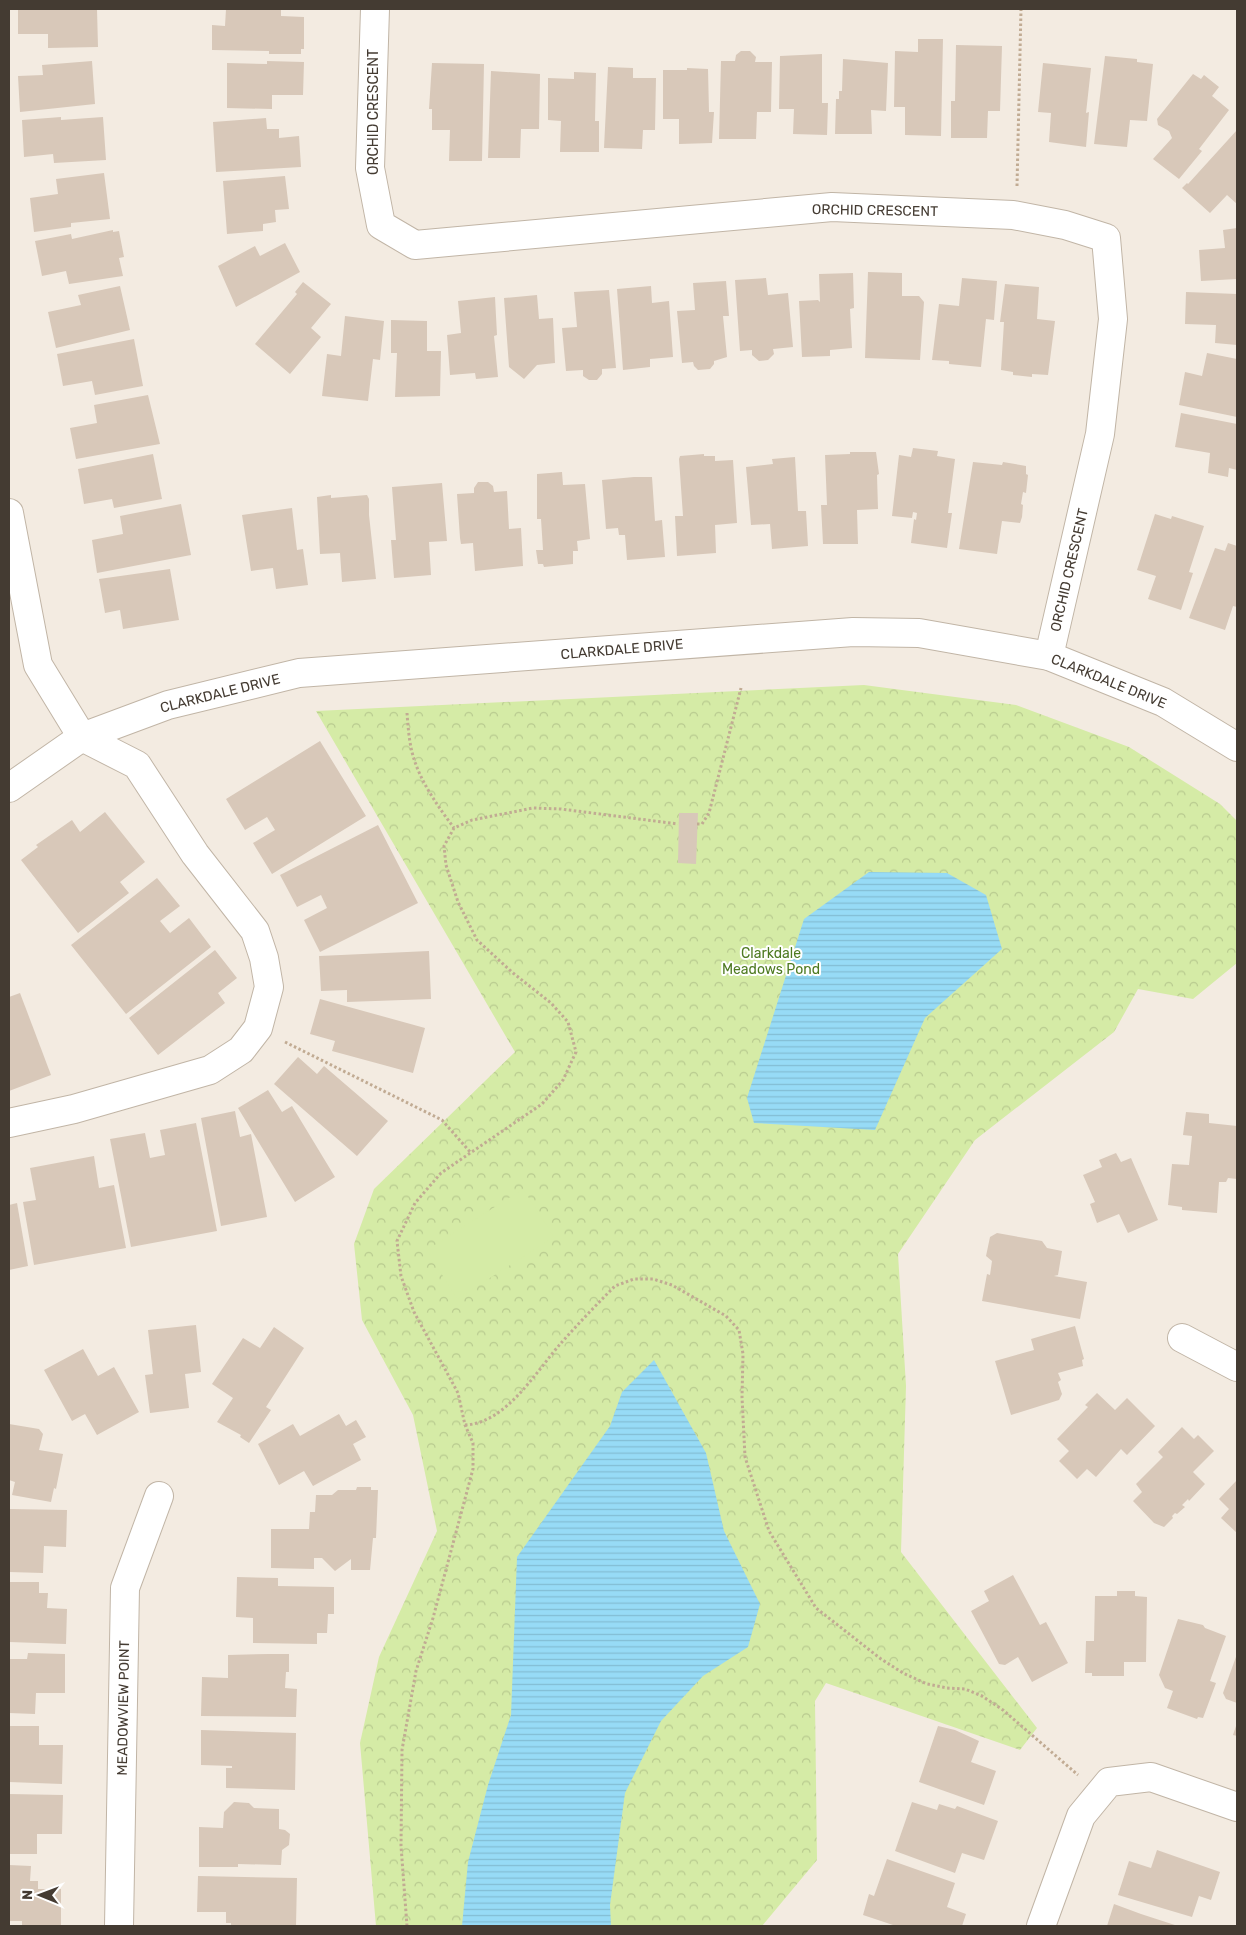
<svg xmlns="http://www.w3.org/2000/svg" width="1246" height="1935" font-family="Rubik,sans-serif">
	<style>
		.park { fill: url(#park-crowns) }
		.garden { fill: #d5eba6 }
		.water { fill: url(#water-rules) }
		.building { fill: #d8c8b9 }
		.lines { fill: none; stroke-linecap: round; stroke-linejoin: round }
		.minor-casing { stroke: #c1b5a6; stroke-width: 30 }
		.path { stroke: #c1ab93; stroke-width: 3; stroke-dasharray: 2.5 2.5; stroke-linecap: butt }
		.minor { stroke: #fff; stroke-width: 28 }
		.labels { text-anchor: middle; stroke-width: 4; stroke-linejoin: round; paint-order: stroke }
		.street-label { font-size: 14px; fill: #443b32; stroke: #fff }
		.park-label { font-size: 14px; fill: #4e7a21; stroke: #fff }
	</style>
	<defs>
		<pattern id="park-crowns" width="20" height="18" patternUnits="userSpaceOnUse" patternTransform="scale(1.25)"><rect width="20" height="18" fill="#d5eba6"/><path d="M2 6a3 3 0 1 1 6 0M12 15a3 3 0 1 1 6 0" fill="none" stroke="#b8ca8f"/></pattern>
		<pattern id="water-rules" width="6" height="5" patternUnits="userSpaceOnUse" patternTransform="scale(1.25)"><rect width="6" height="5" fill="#97dbf6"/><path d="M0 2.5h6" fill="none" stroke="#83bdd3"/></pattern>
	</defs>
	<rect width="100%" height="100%" fill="#f3ebe1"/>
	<polygon class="park" points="864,685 1016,705 1129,747 1220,804 1237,821 1237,963 1193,999 1138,989 1114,1032 975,1140 898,1254 906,1386 901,1552 1037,1728 1020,1750 826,1683 815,1701 817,1860 762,1926 376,1926 360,1743 379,1657 437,1531 413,1415 362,1320 354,1244 374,1189 515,1052 316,711"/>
	<polygon class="garden" points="523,1189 554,1237 457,1299 427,1250"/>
	<g class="water">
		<polygon points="869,872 947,873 986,895 1002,949 925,1018 875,1130 754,1123 747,1098 804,919"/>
		<polygon points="654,1360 706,1453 724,1531 760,1604 748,1647 703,1676 661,1721 625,1793 610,1905 611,1926 462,1926 468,1862 488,1785 511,1715 517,1557 610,1426 622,1392"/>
	</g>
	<g class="building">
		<polygon points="18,9 97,9 98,47 48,48 48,34 18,34"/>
		<polygon points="226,9 281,9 281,16 304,17 304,49 301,49 301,54 269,54 269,51 212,50 212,25 225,26"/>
		<polygon points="918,39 943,39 941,136 905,135 905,107 894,107 895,51 918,52"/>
		<polygon points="956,45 1002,46 1000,111 988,111 987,138 951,138 951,101 955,101"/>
		<polygon points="741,51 750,51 756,57 755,62 772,62 771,112 757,112 756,139 719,139 721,61 735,61 736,55"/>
		<polygon points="822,54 822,103 828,103 827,135 793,134 794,109 779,109 780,56"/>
		<polygon points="1105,56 1137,59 1137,62 1153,64 1147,121 1130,120 1127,147 1094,144"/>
		<polygon points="843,59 888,63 886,111 871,110 872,134 835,134 836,99 839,99 839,91 842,91"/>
		<polygon points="92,61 95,104 20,112 18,76 43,75 42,65"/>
		<polygon points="267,61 304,62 303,95 272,95 272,109 227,108 227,63 267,64"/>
		<polygon points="432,63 484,64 482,161 449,161 450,130 432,130 432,109 429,109"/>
		<polygon points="1043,63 1091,68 1086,113 1089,112 1086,147 1049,142 1051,113 1038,112"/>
		<polygon points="608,67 633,68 633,78 656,78 655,130 643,130 642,149 604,148"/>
		<polygon points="687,68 708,69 709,112 714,112 712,143 679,144 679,119 663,119 663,70 687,70"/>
		<polygon points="491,71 540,74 539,129 521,129 520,158 488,158"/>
		<polygon points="574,72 596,73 595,121 599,121 599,152 560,152 561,121 548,120 548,78 574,79"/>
		<polygon points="1193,74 1201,79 1204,75 1219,87 1212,96 1229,110 1199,149 1202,151 1179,179 1153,159 1172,138 1169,131 1158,125 1157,119"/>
		<polygon points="61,117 61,120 103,117 106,160 54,163 53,154 24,157 22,120"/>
		<polygon points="266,118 267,129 279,129 279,138 299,136 301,167 216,172 213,122"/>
		<polygon points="1237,130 1237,204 1227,195 1210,213 1182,188 1187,183 1188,184"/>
		<polygon points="104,173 110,219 71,223 71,227 34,232 30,198 58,194 56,179"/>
		<polygon points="285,176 289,209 275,210 276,222 263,224 263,231 227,234 223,181"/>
		<polygon points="1237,228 1237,279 1201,281 1199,250 1225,248 1223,230"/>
		<polygon points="113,230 113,232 119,231 124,257 119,258 123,276 69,284 66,271 42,276 35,241 71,234 72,239"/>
		<polygon points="285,243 300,272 236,307 218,266 255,246 260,256"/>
		<polygon points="868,272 902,273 902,296 919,296 924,302 920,360 865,358"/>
		<polygon points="853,273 854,308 850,309 852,348 830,350 830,356 802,357 799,301 818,300 820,302 819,274"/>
		<polygon points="766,278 768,295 788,293 793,347 773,349 774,354 768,360 759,361 752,355 752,350 740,351 735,280"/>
		<polygon points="962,278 997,281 994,320 986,319 981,367 949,364 949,361 932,360 939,304 959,306"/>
		<polygon points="726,281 729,316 723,316 727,357 714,361 714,364 710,369 698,370 694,366 693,362 682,363 677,311 695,310 693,283"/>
		<polygon points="303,282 331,304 311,328 321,337 290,374 255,344 297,294 295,292"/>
		<polygon points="1005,284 1039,287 1037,319 1055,321 1048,375 1032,374 1032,377 1013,375 1013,372 1001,370 1004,322 1000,322"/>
		<polygon points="120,286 130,330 56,348 48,312 81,305 78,295"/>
		<polygon points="651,286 652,303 669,301 673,357 650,359 650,367 623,370 617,289"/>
		<polygon points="609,290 616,368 602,369 602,374 597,380 589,380 583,376 583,370 566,371 562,328 577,327 574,292"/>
		<polygon points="1186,292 1237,294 1237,345 1215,343 1216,325 1185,324"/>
		<polygon points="537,295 539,319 553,318 555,363 537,365 524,379 509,367 504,298"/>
		<polygon points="495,297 497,335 494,336 498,377 476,379 475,373 450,375 447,335 461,333 458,301"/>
		<polygon points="345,316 384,321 380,360 373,359 368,401 322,396 327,354 341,356"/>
		<polygon points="391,320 427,321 427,351 441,351 440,396 395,397 397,353 391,353"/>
		<polygon points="134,339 143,386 95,395 92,381 63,386 57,354"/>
		<polygon points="1207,353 1237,359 1237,417 1179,405 1185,372 1202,376"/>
		<polygon points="148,395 160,444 76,459 70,428 97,423 94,405"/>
		<polygon points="1181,413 1237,424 1237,470 1229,468 1228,477 1208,473 1210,453 1175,447"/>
		<polygon points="913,448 938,451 937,456 955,459 948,513 952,513 947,548 911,543 914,519 916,520 917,513 913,512 912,518 892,516 899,455 911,457"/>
		<polygon points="850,452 876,452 879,474 877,475 878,509 857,510 858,544 823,544 821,505 827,505 825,455 850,454"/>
		<polygon points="153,454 162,499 114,508 112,499 84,504 78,469"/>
		<polygon points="704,454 704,456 715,456 715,461 733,460 737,523 715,525 716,553 677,556 675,516 683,516 679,459 680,456"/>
		<polygon points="795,457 798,511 806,511 808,546 772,549 770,524 751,525 746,467 773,464 772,459"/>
		<polygon points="973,462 1002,465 1003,462 1026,466 1026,474 1028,475 1026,493 1023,492 1021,504 1023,505 1022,517 1020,523 1002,521 997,554 959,549"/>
		<polygon points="562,472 563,485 585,484 590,539 577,541 578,551 573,551 573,564 544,567 543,564 538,564 536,550 543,550 541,519 537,519 537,474"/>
		<polygon points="634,477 652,477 655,521 662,520 665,557 627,560 625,535 619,535 618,528 606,529 602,480"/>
		<polygon points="478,482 488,482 493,486 494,492 507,491 509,529 521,528 523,566 475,571 473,543 461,544 460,538 457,494 474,493 474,488"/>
		<polygon points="442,483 447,541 429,542 431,575 394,578 391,540 396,540 392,487"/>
		<polygon points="331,495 331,498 367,495 369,499 369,515 376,579 342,582 340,553 320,554 317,497"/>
		<polygon points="181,504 191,555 97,573 92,540 123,534 120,516"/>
		<polygon points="292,508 297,550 303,549 308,585 276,589 273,568 251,571 242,515"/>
		<polygon points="1155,514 1171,519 1172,516 1204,526 1189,572 1193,573 1181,610 1148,599 1156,576 1137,570"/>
		<polygon points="1228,543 1237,546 1237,607 1233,606 1225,630 1189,618 1215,548 1225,551"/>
		<polygon points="170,569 179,620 123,629 120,610 105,613 99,579"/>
		<polygon points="320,741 366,816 272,874 253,843 275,830 267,817 245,830 226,799"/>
		<polygon points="105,812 145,862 120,882 129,893 78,933 21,860 38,847 36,845 72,820 80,832"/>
		<polygon points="679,813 698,813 696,864 678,863"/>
		<polygon points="378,825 418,903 320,952 304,920 327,908 321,895 297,907 280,875"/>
		<polygon points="157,878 180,906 160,921 170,933 189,918 211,947 126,1014 71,945"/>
		<polygon points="215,950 237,978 218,993 225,1003 158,1055 129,1018"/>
		<polygon points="429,951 431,999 347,1002 347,990 321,991 319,956"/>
		<polygon points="20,993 51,1075 9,1091 9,997"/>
		<polygon points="320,999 425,1028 413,1073 332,1051 335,1041 310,1034"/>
		<polygon points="298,1057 317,1074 324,1066 388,1121 357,1156 274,1084"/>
		<polygon points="268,1090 282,1112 292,1106 335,1177 295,1202 238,1108"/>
		<polygon points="235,1111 240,1137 251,1134 267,1217 221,1226 201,1118"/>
		<polygon points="1186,1112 1209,1114 1209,1123 1237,1126 1237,1179 1228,1178 1226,1182 1219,1182 1217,1213 1182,1210 1182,1207 1168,1205 1172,1164 1189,1165 1192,1136 1183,1135"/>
		<polygon points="196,1123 217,1231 131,1247 110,1139 145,1133 150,1158 165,1155 160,1130"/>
		<polygon points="1116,1153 1121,1162 1131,1158 1158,1220 1128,1233 1119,1214 1097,1223 1090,1204 1095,1202 1083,1175 1102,1167 1099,1160"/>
		<polygon points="94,1156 99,1188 114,1185 126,1248 34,1265 23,1202 36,1200 30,1168"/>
		<polygon points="17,1203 28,1266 9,1270 9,1205"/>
		<polygon points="997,1233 1042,1241 1047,1248 1062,1251 1058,1275 1054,1276 1087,1282 1080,1319 982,1301 987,1274 990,1275 992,1261 986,1256 990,1237"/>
		<polygon points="196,1325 201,1372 185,1374 189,1408 150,1413 145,1375 153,1374 148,1330"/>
		<polygon points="1075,1326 1084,1359 1082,1360 1083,1366 1058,1373 1061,1380 1058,1382 1062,1394 1059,1400 1011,1415 995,1361 1034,1350 1031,1339"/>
		<polygon points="274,1327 304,1348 266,1407 271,1410 249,1443 240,1437 241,1435 217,1422 233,1398 212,1384 243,1338 260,1348"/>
		<polygon points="83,1349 98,1376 114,1367 139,1412 97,1435 85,1414 72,1421 44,1370"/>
		<polygon points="1097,1393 1115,1410 1127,1398 1155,1426 1127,1455 1121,1449 1096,1477 1087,1469 1077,1479 1059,1461 1069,1451 1057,1439 1088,1407 1085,1405"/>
		<polygon points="339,1414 346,1426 356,1420 366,1437 353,1444 361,1460 313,1486 304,1471 279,1485 258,1444 293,1424 300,1436"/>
		<polygon points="9,1424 39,1429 43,1434 39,1450 63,1454 56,1489 54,1488 51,1502 12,1495 15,1482 9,1480"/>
		<polygon points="1182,1427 1194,1439 1198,1435 1214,1451 1193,1472 1205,1484 1189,1501 1188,1499 1182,1505 1185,1507 1177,1514 1175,1513 1172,1516 1173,1518 1164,1527 1154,1523 1133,1501 1142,1492 1136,1484 1163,1457 1158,1452"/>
		<polygon points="1237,1480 1237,1533 1221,1518 1229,1509 1219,1499"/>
		<polygon points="357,1487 371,1487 371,1490 378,1490 376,1538 373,1538 370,1570 351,1570 351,1559 335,1571 322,1558 314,1558 314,1569 271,1568 271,1529 309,1529 310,1512 315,1512 316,1495 332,1495 338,1490 356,1490"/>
		<polygon points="9,1509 67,1510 66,1547 44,1546 43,1573 9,1572"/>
		<polygon points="1013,1575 1040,1625 1046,1622 1068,1663 1032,1682 1018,1657 1005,1665 999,1664 971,1611 989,1601 984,1591"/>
		<polygon points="237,1577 278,1578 278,1586 334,1587 334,1614 328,1614 327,1633 317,1633 317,1644 253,1643 253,1618 236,1617"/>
		<polygon points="9,1582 39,1582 39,1593 48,1593 47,1608 67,1609 66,1644 9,1642"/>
		<polygon points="1117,1591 1135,1591 1135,1596 1147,1597 1146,1662 1124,1662 1124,1676 1092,1676 1092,1673 1085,1673 1086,1641 1094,1641 1095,1596 1117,1596"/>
		<polygon points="1178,1619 1203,1625 1205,1628 1226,1636 1210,1681 1216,1683 1203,1718 1198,1717 1197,1719 1167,1708 1173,1691 1165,1688 1159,1675"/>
		<polygon points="28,1653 65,1654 65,1693 36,1693 35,1714 9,1713 9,1659 27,1659"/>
		<polygon points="269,1654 289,1654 289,1672 286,1672 285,1688 297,1689 296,1717 201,1716 202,1677 228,1678 228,1655"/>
		<polygon points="1237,1654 1237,1703 1226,1699 1223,1693"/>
		<polygon points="1237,1723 1237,1736 1233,1735"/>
		<polygon points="9,1726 39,1726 39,1745 63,1745 62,1784 9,1782"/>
		<polygon points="938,1726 955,1730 979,1741 971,1762 996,1771 984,1805 919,1782"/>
		<polygon points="201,1730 296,1733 295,1790 226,1788 226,1768 232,1768 232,1766 201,1765"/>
		<polygon points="9,1794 63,1795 62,1834 37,1834 37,1854 9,1854"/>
		<polygon points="234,1802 249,1803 254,1808 279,1809 279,1829 285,1830 290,1834 289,1845 282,1850 281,1865 238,1864 238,1867 199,1867 199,1827 223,1828 224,1812"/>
		<polygon points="912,1802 937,1810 939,1804 955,1809 957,1806 998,1821 984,1860 962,1853 955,1873 895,1851"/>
		<polygon points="1157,1850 1220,1872 1211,1900 1199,1896 1192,1917 1118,1895 1129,1861 1151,1868"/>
		<polygon points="887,1859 955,1883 947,1907 966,1914 962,1926 896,1926 863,1915 869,1894 874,1896"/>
		<polygon points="9,1865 31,1866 30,1881 38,1881 38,1889 61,1889 61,1926 22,1926 22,1921 9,1921"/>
		<polygon points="198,1876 297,1878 296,1926 231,1926 231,1923 226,1923 226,1912 197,1912"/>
		<polygon points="1114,1904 1141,1914 1178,1926 1107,1926"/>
	</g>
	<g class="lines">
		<g class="minor-casing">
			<g id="minor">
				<polyline points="375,9 370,168 381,225 415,245 832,207 1013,215 1065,225 1106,238 1113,319 1100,434 1049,656"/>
				<polyline points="9,513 38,665 82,737 137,765 195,854 255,931 264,958 269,987 258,1028 241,1050 210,1070 74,1109 9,1123"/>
				<polyline points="9,788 82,737 168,705 299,673 853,632 919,633 1049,656 1163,702 1237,747"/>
				<polyline points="1182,1338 1237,1367"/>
				<polyline points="119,1926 125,1588 159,1496"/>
				<polyline points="1041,1926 1081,1816 1109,1782 1151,1777 1237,1807"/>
			</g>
		</g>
		<g class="path">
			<polyline points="1017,186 1021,9"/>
			<path d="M 407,713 C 408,726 409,740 412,752 C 419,780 437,805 454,828"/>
			<polyline points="697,824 702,824 709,813 741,688"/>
			<polyline points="285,1042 442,1120 471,1153"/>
			<path d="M 465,1425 C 507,1423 536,1371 562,1342 C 579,1323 597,1304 615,1286 L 634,1279 L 653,1279 L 672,1285 L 726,1316 L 739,1330 L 743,1354 L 742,1397 L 745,1457 L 769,1531 L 816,1608 L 881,1659 L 903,1673 L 927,1684 L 947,1688 L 965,1689 L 982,1696 L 1003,1710 L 1078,1775"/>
			<polyline points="407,1926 401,1846 402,1750 416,1671 433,1618 473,1469 473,1443 465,1425 458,1393 414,1312 401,1276 397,1241 415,1203 441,1173 542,1104 563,1080 576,1052 568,1022 551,1003 513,973 477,940 458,902 446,865 444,846 454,828 472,820 533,808 561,809 678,824"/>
		</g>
		<use href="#minor" class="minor"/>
	</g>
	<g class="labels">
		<g class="street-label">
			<text transform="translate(373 112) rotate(-90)" y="5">ORCHID CRESCENT</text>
			<text transform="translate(875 210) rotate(1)" y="5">ORCHID CRESCENT</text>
			<text transform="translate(1069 570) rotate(-77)" y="5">ORCHID CRESCENT</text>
			<text transform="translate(622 649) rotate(-5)" y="5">CLARKDALE DRIVE</text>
			<text transform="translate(1109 681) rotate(22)" y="5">CLARKDALE DRIVE</text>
			<text transform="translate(220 693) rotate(-14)" y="5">CLARKDALE DRIVE</text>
			<text transform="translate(123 1708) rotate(-89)" y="5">MEADOWVIEW POINT</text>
		</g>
		<g class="park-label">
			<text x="771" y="958">Clarkdale<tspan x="771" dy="16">Meadows Pond</tspan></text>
		</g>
	</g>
	<rect width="1246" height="1935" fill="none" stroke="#443b32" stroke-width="20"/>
	<g transform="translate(40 1895) rotate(271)" stroke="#ffffff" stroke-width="4" paint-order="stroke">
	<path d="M0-4L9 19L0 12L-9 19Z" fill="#443b32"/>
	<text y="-8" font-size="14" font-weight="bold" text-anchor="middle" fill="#443b32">N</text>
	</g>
</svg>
